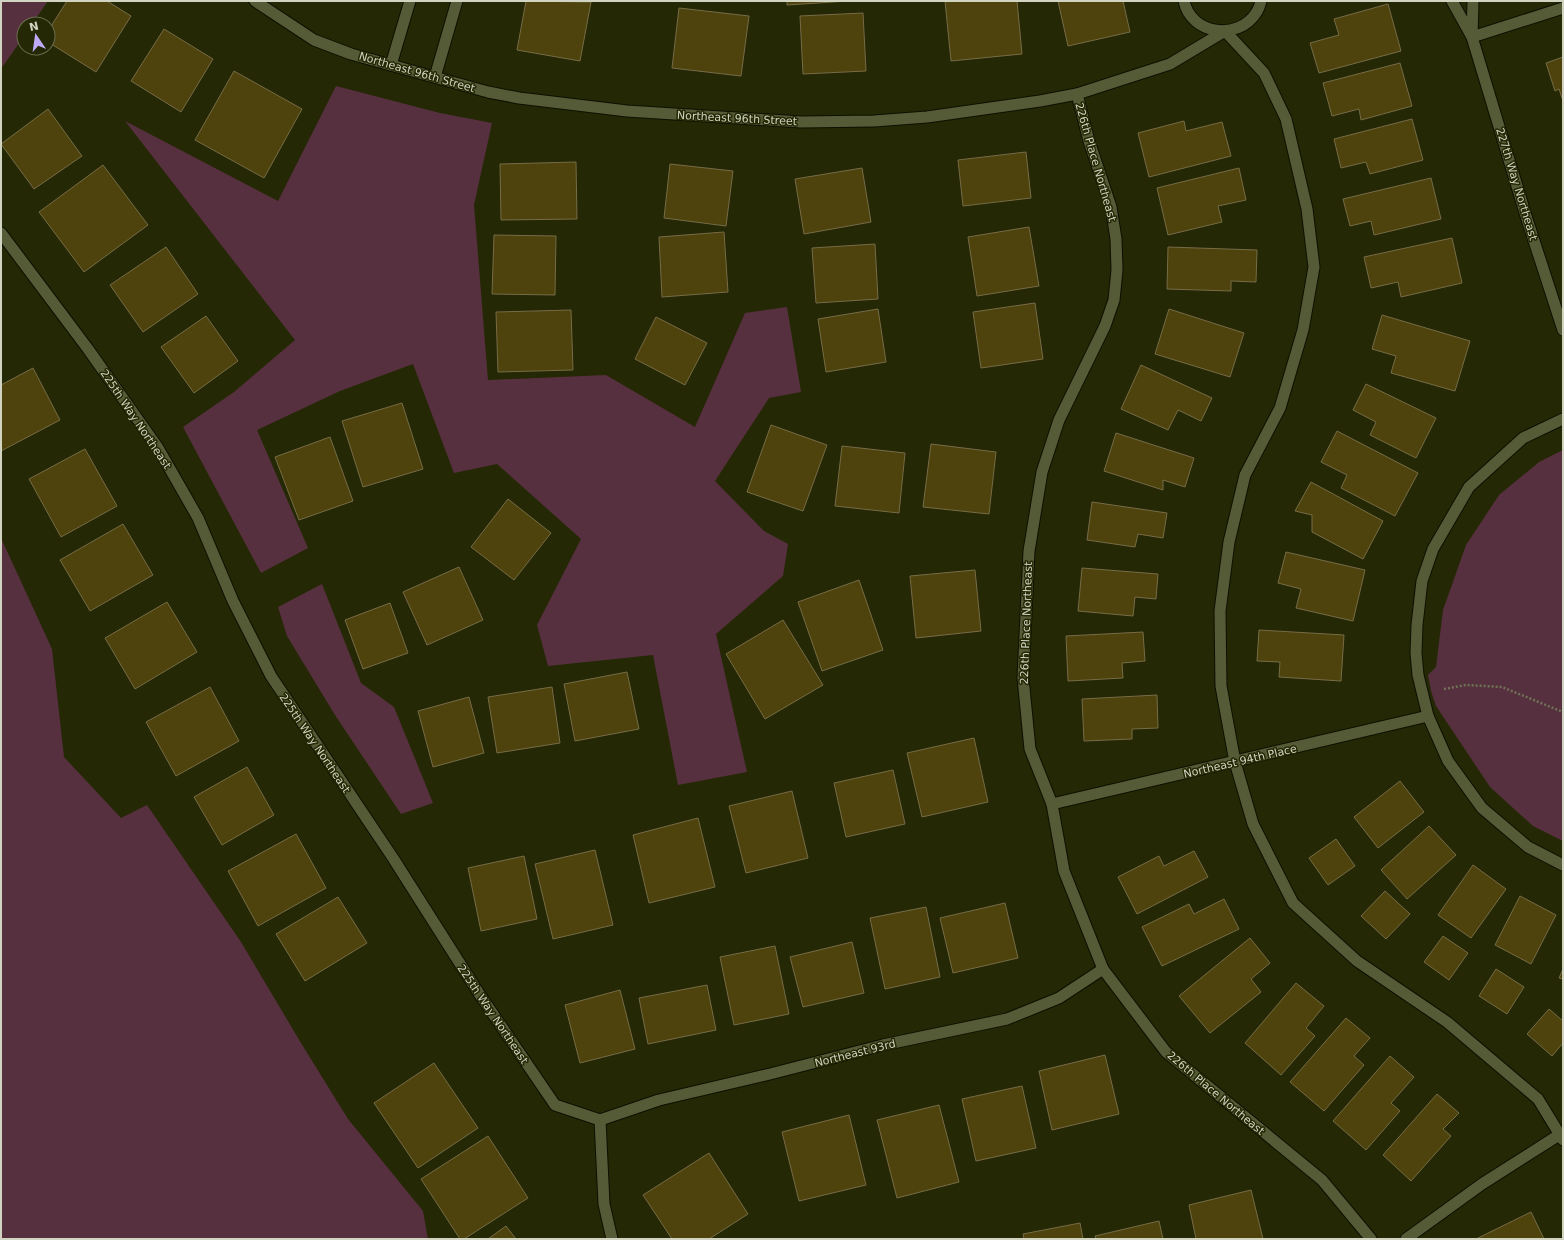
<svg xmlns="http://www.w3.org/2000/svg" width="1564" height="1240" font-family="'DejaVu Sans',sans-serif">
	<style>
		.green { fill: #57303f }
		.building { fill: #4e420d; stroke: #766c47 }
		.lines { fill: none; stroke-linecap: round; stroke-linejoin: round }
		.service-casing { stroke: #0e1000; stroke-width: 13 }
		.minor-casing { stroke: #0e1000; stroke-width: 13 }
		.tertiary-casing { stroke: #0e1000; stroke-width: 13 }
		.path { stroke: #6f7356; stroke-width: 2.5; stroke-dasharray: 2 2; stroke-linecap: butt }
		.service { stroke: #565b37; stroke-width: 11 }
		.minor { stroke: #565b37; stroke-width: 11 }
		.tertiary { stroke: #565b37; stroke-width: 11 }
		.labels { text-anchor: middle; stroke-width: 3; stroke-linejoin: round; paint-order: stroke }
		.street-label { font-size: 11px; fill: #d0d4c0; stroke: #242804 }
	</style>
	<rect width="100%" height="100%" fill="#242804"/>
	<g class="green">
		<polygon points="1,1 48,1 32,24 24,24 24,36 1,69"/>
		<polygon points="336,86 440,113 492,123 474,205 488,380 606,375 695,427 745,313 787,307 801,392 769,398 715,481 764,531 788,544 783,576 716,634 747,772 678,785 653,655 548,666 537,625 581,539 497,464 454,473 413,364 340,391 257,430 308,548 261,573 183,427 234,392 295,340 125,121 278,201"/>
		<polygon points="1563,450 1563,841 1533,826 1490,787 1436,706 1431,691 1428,675 1436,667 1443,610 1466,545 1499,495 1539,462"/>
		<polygon points="1,538 52,649 64,757 121,818 147,805 241,942 301,1043 348,1119 423,1211 428,1239 1,1239"/>
		<polygon points="322,584 361,683 394,707 433,803 401,814 335,715 287,636 278,607"/>
	</g>
	<g class="building">
		<polygon points="67,1 107,1 131,16 96,72 48,42 48,31"/>
		<polygon points="526,1 591,2 580,61 517,50"/>
		<polygon points="787,1 849,1 787,5"/>
		<polygon points="945,1 1017,1 1022,54 951,61"/>
		<polygon points="1058,1 1123,1 1130,32 1068,46"/>
		<polygon points="1388,4 1401,51 1319,73 1310,43 1339,35 1334,19"/>
		<polygon points="679,8 749,16 741,76 672,68"/>
		<polygon points="863,13 866,71 803,74 800,16"/>
		<polygon points="164,29 213,59 181,112 131,81"/>
		<polygon points="1563,57 1563,101 1559,89 1555,91 1546,63"/>
		<polygon points="1400,63 1412,106 1361,120 1359,109 1332,116 1323,83"/>
		<polygon points="234,71 302,109 264,178 195,140"/>
		<polygon points="48,109 82,156 34,189 1,144"/>
		<polygon points="1412,119 1423,160 1370,174 1366,162 1341,168 1334,139"/>
		<polygon points="1184,121 1186,131 1222,122 1231,156 1149,177 1138,133"/>
		<polygon points="1026,152 1031,198 963,206 958,160"/>
		<polygon points="576,162 577,219 501,220 500,164"/>
		<polygon points="670,164 733,171 726,226 664,218"/>
		<polygon points="103,165 148,225 84,272 39,212"/>
		<polygon points="862,168 871,222 804,234 795,179"/>
		<polygon points="1239,168 1246,200 1218,206 1222,222 1168,235 1157,188"/>
		<polygon points="1431,178 1441,219 1374,235 1371,221 1350,226 1343,199"/>
		<polygon points="1029,227 1039,286 977,296 968,237"/>
		<polygon points="724,232 728,292 662,297 659,237"/>
		<polygon points="494,235 556,236 555,295 492,294"/>
		<polygon points="1452,238 1462,283 1401,297 1398,282 1371,288 1364,257"/>
		<polygon points="875,244 878,299 816,303 812,248"/>
		<polygon points="166,247 198,294 143,332 110,285"/>
		<polygon points="1168,247 1257,250 1256,282 1231,281 1231,291 1167,289"/>
		<polygon points="1035,303 1043,359 981,368 973,312"/>
		<polygon points="878,309 886,362 826,372 818,319"/>
		<polygon points="1169,309 1244,333 1230,377 1155,354"/>
		<polygon points="571,310 573,370 498,372 496,312"/>
		<polygon points="1382,315 1470,341 1455,391 1391,373 1396,356 1372,349"/>
		<polygon points="206,316 238,361 194,393 161,347"/>
		<polygon points="656,317 707,343 685,385 635,359"/>
		<polygon points="1141,365 1212,398 1201,421 1178,410 1168,430 1121,409"/>
		<polygon points="33,368 60,420 1,451 1,385"/>
		<polygon points="1366,384 1436,418 1416,458 1370,435 1376,422 1353,410"/>
		<polygon points="402,403 423,469 363,487 342,421"/>
		<polygon points="771,425 827,445 803,511 747,492"/>
		<polygon points="1337,431 1418,473 1395,516 1341,488 1347,475 1321,462"/>
		<polygon points="1116,433 1194,458 1185,487 1163,480 1163,490 1104,471"/>
		<polygon points="330,437 353,501 299,520 275,457"/>
		<polygon points="931,444 996,452 989,514 923,507"/>
		<polygon points="842,446 905,453 899,513 835,506"/>
		<polygon points="85,449 117,506 61,537 29,479"/>
		<polygon points="1311,482 1383,521 1363,559 1312,532 1312,515 1295,511"/>
		<polygon points="508,499 551,533 514,580 471,547"/>
		<polygon points="1092,502 1167,513 1163,538 1138,534 1135,547 1087,540"/>
		<polygon points="123,524 153,575 90,611 60,560"/>
		<polygon points="1286,552 1365,570 1353,621 1296,608 1301,589 1278,583"/>
		<polygon points="459,567 483,620 427,645 403,592"/>
		<polygon points="1082,568 1158,574 1156,599 1135,597 1133,616 1078,611"/>
		<polygon points="975,570 981,631 916,638 910,576"/>
		<polygon points="859,580 883,650 822,671 798,602"/>
		<polygon points="167,602 197,652 135,689 105,638"/>
		<polygon points="390,603 408,653 363,669 345,620"/>
		<polygon points="783,620 823,685 765,719 726,654"/>
		<polygon points="1259,630 1344,635 1341,681 1279,677 1280,662 1257,661"/>
		<polygon points="1143,632 1145,661 1122,663 1123,678 1068,681 1066,636"/>
		<polygon points="627,672 639,729 575,741 564,684"/>
		<polygon points="210,687 239,741 176,776 146,722"/>
		<polygon points="552,687 560,743 497,753 488,697"/>
		<polygon points="1157,695 1158,728 1132,729 1132,739 1084,741 1082,699"/>
		<polygon points="469,697 484,753 433,767 418,711"/>
		<polygon points="974,738 988,802 922,817 907,753"/>
		<polygon points="247,767 274,815 222,845 194,797"/>
		<polygon points="893,770 905,824 846,837 834,783"/>
		<polygon points="1400,781 1424,812 1378,848 1354,817"/>
		<polygon points="792,791 808,858 746,873 729,806"/>
		<polygon points="698,818 715,887 649,903 633,835"/>
		<polygon points="1429,826 1456,855 1407,899 1381,870"/>
		<polygon points="296,834 326,888 258,926 228,871"/>
		<polygon points="1336,839 1355,866 1328,885 1309,858"/>
		<polygon points="595,850 613,925 553,939 535,864"/>
		<polygon points="1194,851 1208,877 1137,914 1118,877 1159,856 1164,866"/>
		<polygon points="524,856 537,919 481,931 468,868"/>
		<polygon points="1473,865 1506,889 1471,938 1438,915"/>
		<polygon points="1385,891 1410,914 1386,939 1361,916"/>
		<polygon points="1520,896 1556,915 1531,964 1495,945"/>
		<polygon points="338,897 367,943 305,981 276,934"/>
		<polygon points="1224,899 1239,929 1162,966 1142,927 1189,904 1194,914"/>
		<polygon points="1005,903 1018,958 953,973 940,918"/>
		<polygon points="926,907 940,977 885,989 870,918"/>
		<polygon points="1443,936 1468,953 1449,980 1424,962"/>
		<polygon points="1250,938 1270,963 1251,979 1261,992 1210,1033 1179,996"/>
		<polygon points="852,942 864,993 803,1007 790,957"/>
		<polygon points="775,946 789,1014 734,1025 720,957"/>
		<polygon points="1496,969 1524,987 1507,1014 1479,996"/>
		<polygon points="1563,969 1563,979 1559,978"/>
		<polygon points="1296,983 1324,1006 1306,1028 1315,1036 1281,1075 1245,1043"/>
		<polygon points="707,985 716,1030 648,1044 639,998"/>
		<polygon points="620,990 635,1049 580,1063 565,1005"/>
		<polygon points="1549,1009 1563,1021 1563,1043 1552,1056 1527,1034"/>
		<polygon points="1346,1018 1370,1038 1354,1056 1364,1065 1324,1111 1290,1082"/>
		<polygon points="1105,1055 1119,1114 1052,1130 1039,1071"/>
		<polygon points="1390,1056 1414,1077 1391,1103 1400,1111 1366,1150 1333,1121"/>
		<polygon points="434,1063 478,1128 418,1168 374,1103"/>
		<polygon points="1022,1086 1036,1148 976,1161 962,1099"/>
		<polygon points="1437,1094 1459,1113 1443,1129 1451,1136 1411,1181 1383,1155"/>
		<polygon points="939,1105 959,1182 897,1198 877,1120"/>
		<polygon points="849,1115 866,1185 799,1201 782,1132"/>
		<polygon points="488,1136 528,1198 464,1239 460,1239 421,1179"/>
		<polygon points="709,1153 748,1214 709,1239 672,1239 643,1195"/>
		<polygon points="1251,1190 1263,1239 1196,1239 1189,1205"/>
		<polygon points="1531,1212 1544,1239 1476,1239"/>
		<polygon points="1159,1221 1163,1239 1096,1239 1095,1236"/>
		<polygon points="1080,1223 1083,1239 1024,1239 1023,1234"/>
		<polygon points="506,1226 516,1239 488,1239"/>
	</g>
	<g class="lines">
		<g class="service-casing">
			<g id="service">
				<polyline points="1225,31 1264,73 1286,119 1307,209 1314,267 1303,330 1280,408 1245,475 1229,542 1220,611 1221,686 1235,762 1253,824 1293,903 1357,961 1447,1022 1538,1099 1563,1140"/>
				<polyline points="1406,1239 1482,1184 1559,1135"/>
			</g>
		</g>
		<g class="minor-casing">
			<g id="minor">
				<polyline points="255,1 314,40 351,54 488,92 519,98 627,111 801,122 874,121 927,117 1040,101 1077,94 1170,64 1225,31"/>
				<path d="M 1184,1 C 1191,35 1238,41 1256,13 C 1259,9 1260,5 1261,1"/>
				<polyline points="1472,37 1563,8"/>
				<polyline points="391,65 410,1"/>
				<polyline points="435,77 457,1"/>
				<polyline points="1077,94 1089,141 1111,207 1116,239 1117,270 1114,300 1105,326 1059,420 1042,472 1029,551 1023,678 1030,749 1052,804 1064,871 1103,969 1166,1052 1322,1180 1371,1239"/>
				<polyline points="1,233 88,349 158,448 198,518 233,601 271,676 393,858 478,992 555,1105 600,1120 604,1204 612,1239"/>
				<polyline points="1563,419 1523,438 1469,487 1433,549 1422,581 1417,625 1416,653 1418,675 1428,716 1448,761 1482,808 1528,847 1563,865"/>
				<polyline points="1052,804 1428,716"/>
				<polyline points="600,1120 659,1100 770,1074 883,1045 1007,1019 1059,998 1103,969"/>
			</g>
		</g>
		<g class="tertiary-casing">
			<g id="tertiary">
				<polyline points="1452,1 1472,37 1526,216 1563,330"/>
				<polyline points="1472,37 1473,1"/>
			</g>
		</g>
		<polyline class="path" points="1444,689 1466,685 1502,687 1563,712"/>
		<use href="#service" class="service"/>
		<use href="#minor" class="minor"/>
		<use href="#tertiary" class="tertiary"/>
	</g>
	<g class="labels">
		<g class="street-label">
			<text transform="translate(417 72) rotate(16)" y="4">Northeast 96th Street</text>
			<text transform="translate(737 118) rotate(3)" y="4">Northeast 96th Street</text>
			<text transform="translate(1096 162) rotate(74)" y="4">226th Place Northeast</text>
			<text transform="translate(1517 184) rotate(73)" y="4">227th Way Northeast</text>
			<text transform="translate(136 419) rotate(56)" y="4">225th Way Northeast</text>
			<text transform="translate(1026 623) rotate(-88)" y="4">226th Place Northeast</text>
			<text transform="translate(315 743) rotate(56)" y="4">225th Way Northeast</text>
			<text transform="translate(1240 761) rotate(-13)" y="4">Northeast 94th Place</text>
			<text transform="translate(493 1014) rotate(56)" y="4">225th Way Northeast</text>
			<text transform="translate(855 1053) rotate(-14)" y="4">Northeast 93rd</text>
			<text transform="translate(1216 1093) rotate(40)" y="4">226th Place Northeast</text>
		</g>
	</g>
	<rect width="1564" height="1240" fill="none" stroke="#d0d4c0" stroke-width="4"/>
	<g transform="translate(36 36) rotate(347)"><circle r="19" fill="#242804" stroke="#696d4f"/>
	<path d="M0-3L7 15L0 10L-7 15Z" fill="#bda9f5"/>
	<text y="-6" font-size="11" font-weight="bold" text-anchor="middle" fill="#d0d4c0">N</text>
	</g>
</svg>
